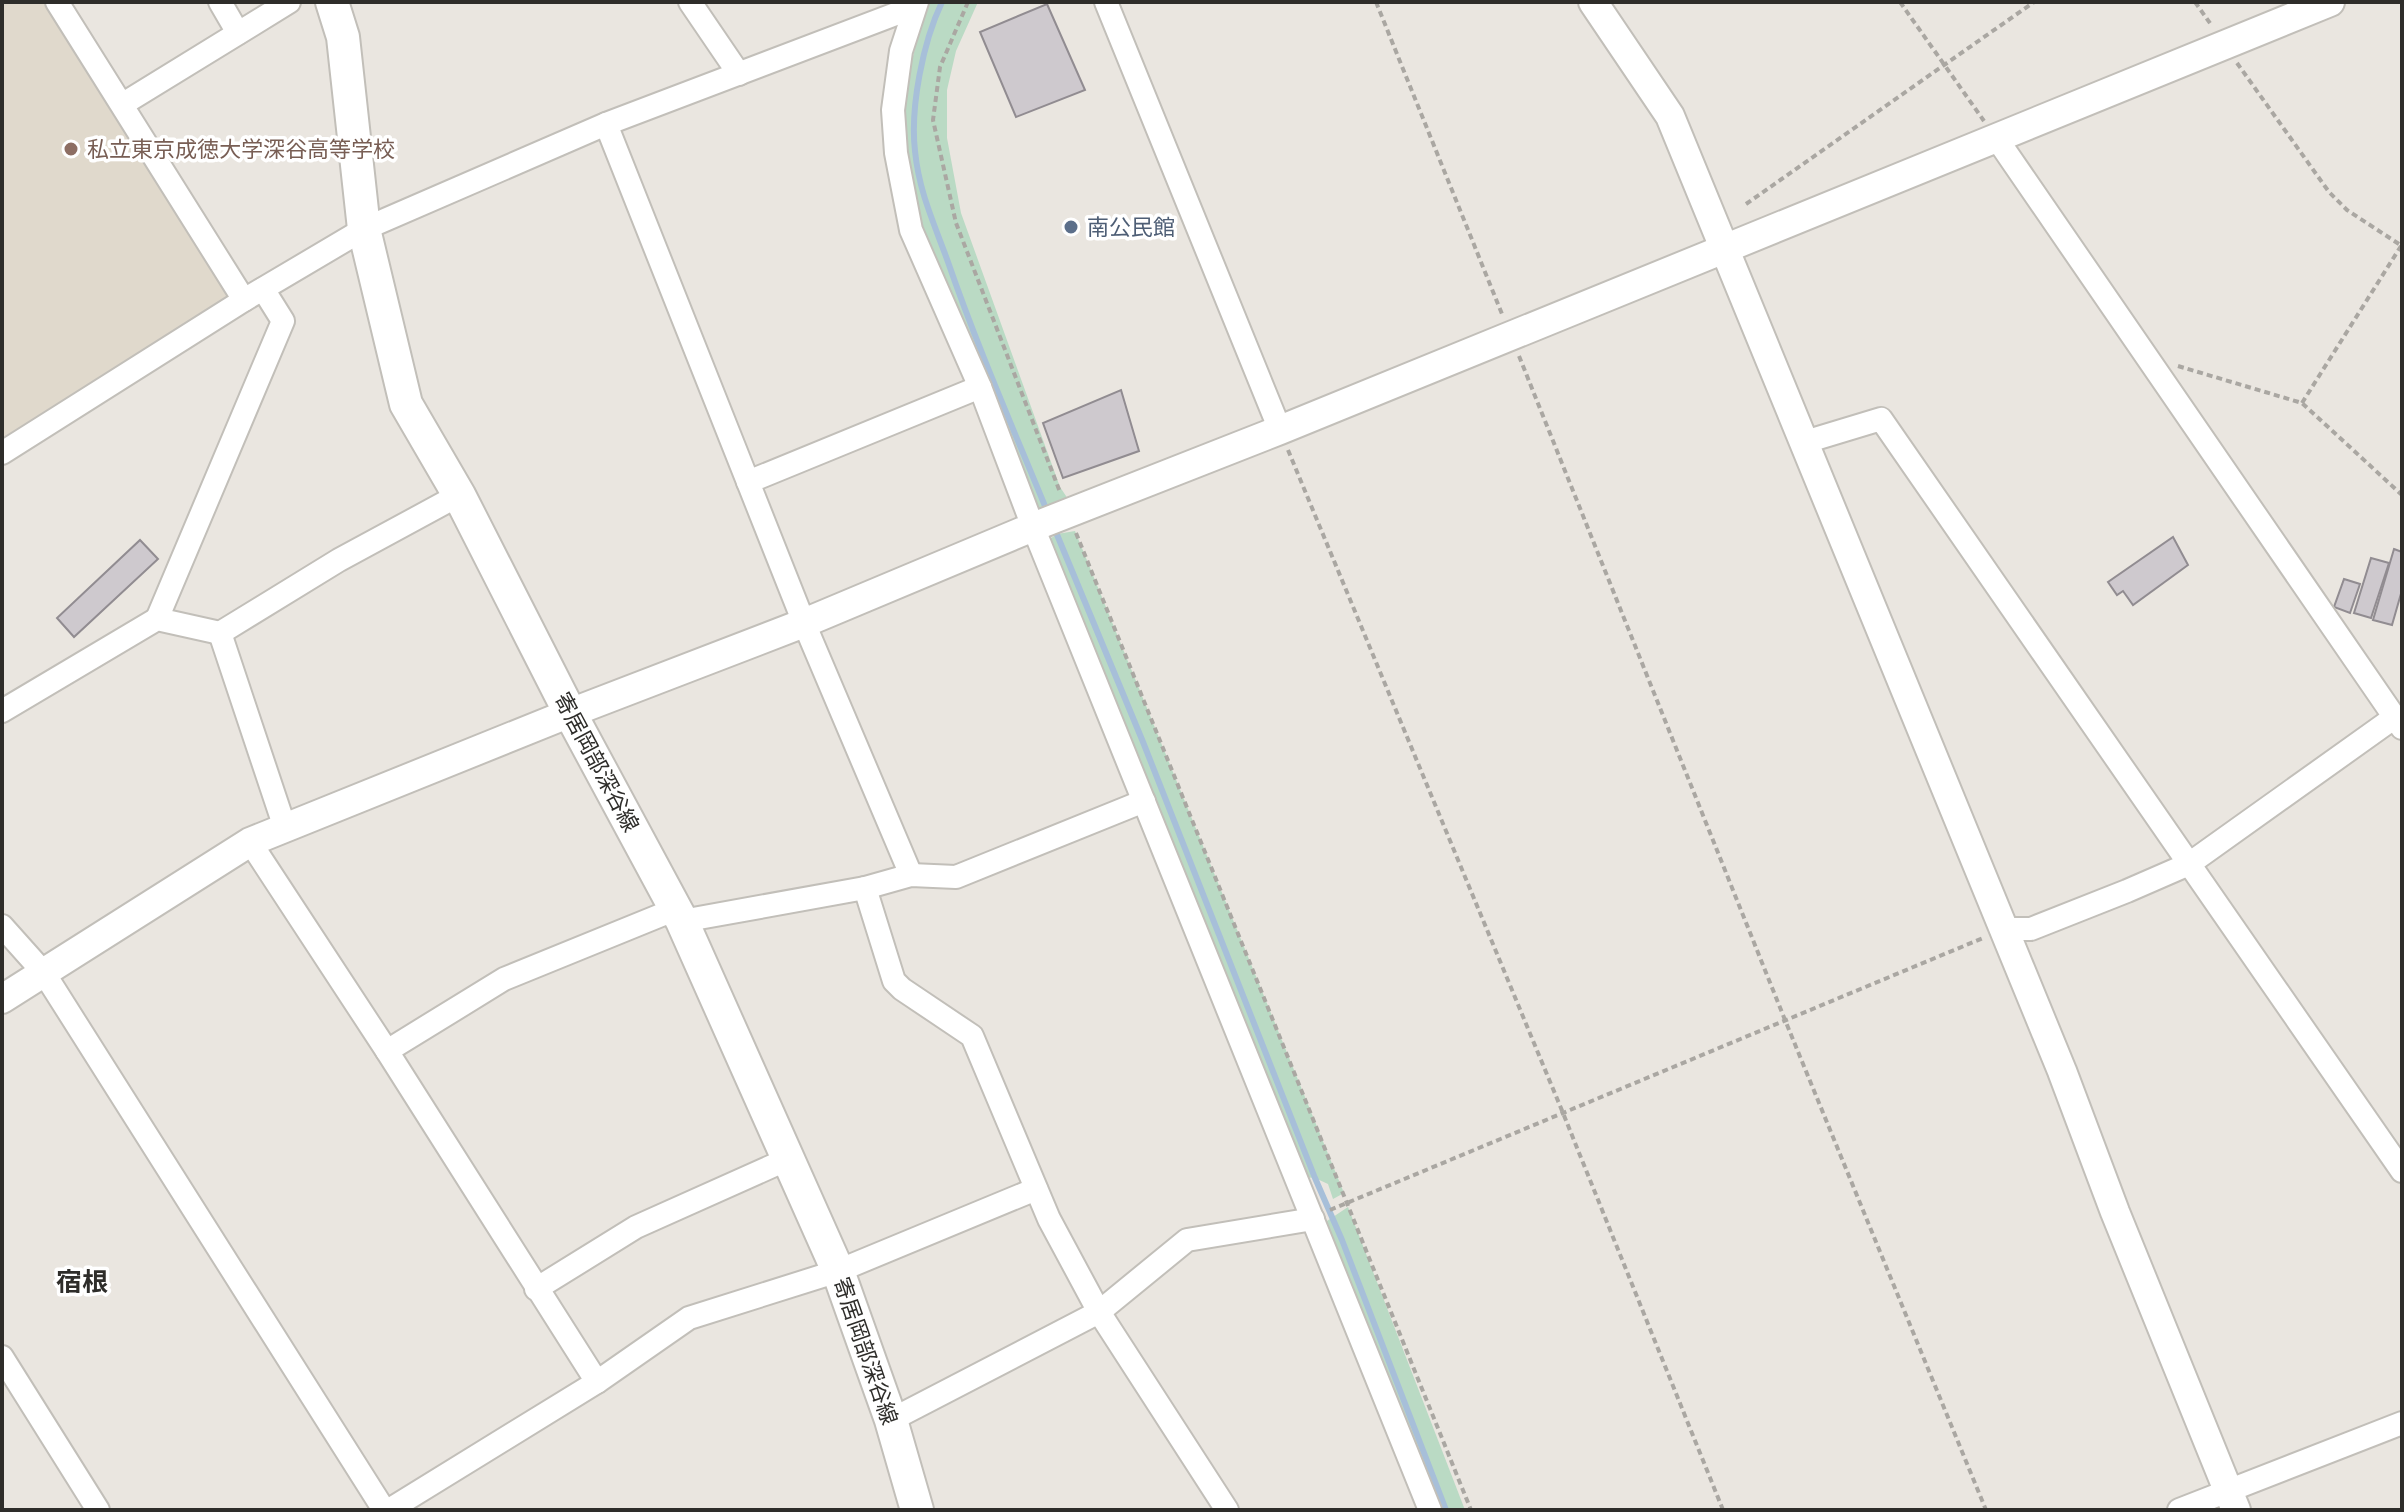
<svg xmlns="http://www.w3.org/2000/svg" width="2404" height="1512" font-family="Rubik,'Noto Sans JP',sans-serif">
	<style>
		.built { fill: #e0d9cc }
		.green { fill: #badac4 }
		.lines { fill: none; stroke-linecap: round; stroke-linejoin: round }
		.stream { stroke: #a7bfd9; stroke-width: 6 }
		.building { fill: #cec9ce; stroke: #918c91; stroke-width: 2 }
		.minor-casing { stroke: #c2bfb9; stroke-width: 26 }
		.tertiary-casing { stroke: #c2bfb9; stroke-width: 32 }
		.secondary-casing { stroke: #c2bfb9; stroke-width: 36 }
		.path { stroke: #aaa7a2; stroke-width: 4; stroke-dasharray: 6 4; stroke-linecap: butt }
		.minor { stroke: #fff; stroke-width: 22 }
		.tertiary { stroke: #fff; stroke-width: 28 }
		.secondary { stroke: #fff; stroke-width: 32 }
		.education-dot { fill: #8d6e63; stroke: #fff; stroke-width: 3 }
		.service-dot { fill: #5c6f8a; stroke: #fff; stroke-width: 3 }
		.labels { text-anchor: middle; stroke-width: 7; stroke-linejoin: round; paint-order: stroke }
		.education-label { font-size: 22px; fill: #785e54; stroke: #fff; text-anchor: start }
		.service-label { font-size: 22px; fill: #4e5e75; stroke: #fff; text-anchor: start }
		.street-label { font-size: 22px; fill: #2e2d2a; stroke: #fff }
		.quarter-label { font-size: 26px; font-weight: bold; fill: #2e2d2a; stroke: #fff }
	</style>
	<rect width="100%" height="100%" fill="#eae6e0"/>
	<polygon class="built" points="2,2 47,2 233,296 2,447"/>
	<g class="green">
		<polygon points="926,2 978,2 956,51 947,90 947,138 961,213 1060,487 1070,502 1034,515 917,228 900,111"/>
		<polygon points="1075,531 1344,1193 1333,1199 1328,1184 1315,1178 1302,1177 1047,541 1057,534"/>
		<polygon points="1348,1207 1465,1510 1437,1510 1324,1223"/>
	</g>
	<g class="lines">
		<g class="stream">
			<path d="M 942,2 C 923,42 910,107 915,151 C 919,192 934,223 948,262 C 977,346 1013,428 1047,511"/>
			<polyline points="1053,525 1143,742 1315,1178 1342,1240 1446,1510"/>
		</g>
	</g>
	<g class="building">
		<polygon points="1047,4 1085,90 1016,117 980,32"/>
		<polygon points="1121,390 1139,451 1063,478 1043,423"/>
		<polygon points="2173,537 2188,565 2133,605 2123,591 2117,595 2108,582"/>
		<polygon points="140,540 158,559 74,637 57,618"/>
		<polygon points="2394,549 2402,552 2402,590 2392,625 2373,620"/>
		<polygon points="2371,558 2389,563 2371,618 2354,613"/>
		<polygon points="2344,579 2360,584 2350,613 2334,607"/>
	</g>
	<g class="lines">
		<g class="minor-casing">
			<g id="minor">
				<polyline points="57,2 244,300"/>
				<polyline points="220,2 238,33"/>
				<polyline points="690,2 739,74"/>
				<polyline points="917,2 901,51 893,110 896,153 911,230 980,387 1033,527 1430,1510"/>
				<polyline points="1106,2 1280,430"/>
				<polyline points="123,104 289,2"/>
				<polyline points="606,124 804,623 911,875"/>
				<polyline points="1997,139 2402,728"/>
				<polyline points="1805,442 1881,419 2402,1171"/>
				<polyline points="2,453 244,300 364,229 606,124 914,7"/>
				<polyline points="748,482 980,387"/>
				<polyline points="157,619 283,321 263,289"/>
				<polyline points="220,633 285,828"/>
				<polyline points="2,711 157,619 220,633 339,560 459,495"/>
				<polyline points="250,842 387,1051 597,1382"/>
				<polyline points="865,888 894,981 902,989 972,1036 1049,1219 1099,1312 1227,1510"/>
				<polyline points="682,921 865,888 911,875 956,877 1144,801"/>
				<polyline points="2,926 44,973 384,1510"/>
				<polyline points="2004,929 2031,929 2127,891 2189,864 2395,717"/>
				<polyline points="387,1051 504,979 676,909"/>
				<polyline points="536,1289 636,1227 788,1159"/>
				<polyline points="2,1357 98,1510"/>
				<polyline points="891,1420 1099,1312 1187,1240 1313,1219"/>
				<polyline points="389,1510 597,1382 689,1318 838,1271 1036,1189"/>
				<polyline points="2179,1510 2402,1423"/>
			</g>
		</g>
		<g class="tertiary-casing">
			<g id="tertiary">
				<polyline points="1593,2 1670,116 2062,1071 2115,1212 2236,1510"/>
				<polyline points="2,999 250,842 570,713 804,623 1033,527 1280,430 2330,2"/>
			</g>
		</g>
		<g class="secondary-casing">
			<polyline id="secondary" points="332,2 343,37 364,229 406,404 459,495 570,713 682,921 838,1271 891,1420 917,1510"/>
		</g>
		<g class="path">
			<polyline points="968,2 940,67 933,120 956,223 1060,492"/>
			<polyline points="1376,2 1502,314"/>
			<polyline points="1900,2 1984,121"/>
			<polyline points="2195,2 2212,26"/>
			<polyline points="2237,63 2329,192 2347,210 2402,246"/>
			<polyline points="1746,204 2034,2"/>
			<polyline points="1519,356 1785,1020 1986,1510"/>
			<polyline points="2178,366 2302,403 2402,495"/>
			<polyline points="2302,403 2401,246"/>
			<polyline points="1288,450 1563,1113 1723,1510"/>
			<polyline points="1076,533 1471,1510"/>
			<polyline points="1330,1210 1983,938"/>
		</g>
		<use href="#minor" class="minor"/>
		<use href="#tertiary" class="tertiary"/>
		<use href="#secondary" class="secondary"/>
	</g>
	<circle class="education-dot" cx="71" cy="149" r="8"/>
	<circle class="service-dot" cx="1071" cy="227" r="8"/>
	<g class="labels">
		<g class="education-label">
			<text x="87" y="157">私立東京成徳大学深谷高等学校</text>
		</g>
		<g class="service-label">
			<text x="1087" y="235">南公民館</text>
		</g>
		<g class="street-label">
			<text transform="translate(597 762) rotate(62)" y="8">寄居岡部深谷線</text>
			<text transform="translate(866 1351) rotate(71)" y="8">寄居岡部深谷線</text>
		</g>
		<g class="quarter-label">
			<text x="82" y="1291">宿根</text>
		</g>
	</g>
	<rect width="2404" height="1512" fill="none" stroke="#2e2d2a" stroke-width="8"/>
</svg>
